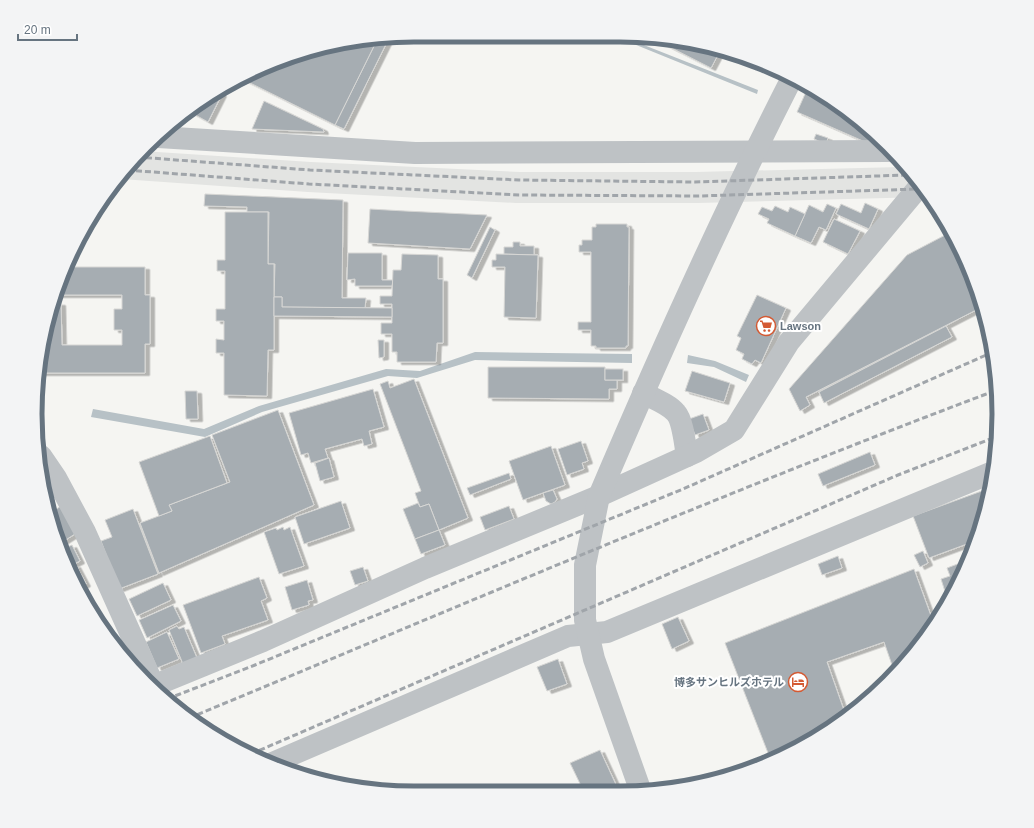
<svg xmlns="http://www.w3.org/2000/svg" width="1034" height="828" font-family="Helvetica,'Noto Sans JP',sans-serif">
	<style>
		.built { fill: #e3e4e2 }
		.water { fill: #b7c1c6 }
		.building { fill: #a6adb2; stroke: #d6d6d4; filter: url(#shadow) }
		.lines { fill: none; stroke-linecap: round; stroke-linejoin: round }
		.minor { stroke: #bec2c5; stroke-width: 22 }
		.rail { stroke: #a0a5aa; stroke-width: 3; stroke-dasharray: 6 3; stroke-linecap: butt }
		.labels { text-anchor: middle; stroke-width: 4; stroke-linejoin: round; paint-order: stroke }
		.poi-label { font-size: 11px; font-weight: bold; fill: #667480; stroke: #fff; text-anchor: start }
		.rim { fill: none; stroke: #667480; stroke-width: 5 }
	</style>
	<defs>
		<filter id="shadow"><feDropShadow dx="4.5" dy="2.5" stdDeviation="0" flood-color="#0004"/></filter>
	</defs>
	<rect width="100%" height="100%" fill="#f5f5f2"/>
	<polygon class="built" points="142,151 311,162 520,172 696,172 901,167 925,197 698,203 516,203 308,192 121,179"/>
	<g class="water">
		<polygon points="614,36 621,36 758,90 757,94"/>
		<polygon points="475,352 632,354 632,363 475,360 417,378 388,376 262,412 205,437 91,417 93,409 204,429 259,406 386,369 420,371"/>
		<polygon points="688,355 715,361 749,375 746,382 714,367 687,363"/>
	</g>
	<g class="building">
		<polygon points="650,37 720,51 711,68"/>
		<polygon points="389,38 344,129 335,125 377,40"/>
		<polygon points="377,40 335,125 242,79 316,48"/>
		<polygon points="809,85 870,129 880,142 875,139 872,145 797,112"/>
		<polygon points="217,91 222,94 208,122 190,112"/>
		<polygon points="264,101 323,129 324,132 252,129"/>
		<polygon points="816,134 828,138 826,144 814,139"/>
		<polygon points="205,194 343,200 342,298 366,298 365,308 282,307 282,297 274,297 275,264 268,264 269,212 247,212 247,207 204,206"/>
		<polygon points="865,203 878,209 869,229 836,214 841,204 861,213"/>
		<polygon points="827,204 836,208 826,230 819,227 811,243 795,236 809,205 823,212"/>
		<polygon points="775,206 788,212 790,207 805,214 795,236 767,223 769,219 758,214 762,207 772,211"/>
		<polygon points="370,209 405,211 487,215 470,249 368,243"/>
		<polygon points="225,212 268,212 268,264 274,264 274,350 268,350 267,396 224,395 224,353 216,353 216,339 224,340 224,321 216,321 216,309 225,309 225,271 217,271 217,260 225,260"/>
		<polygon points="834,219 860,231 848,254 823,242"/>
		<polygon points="596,224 627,224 627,227 629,227 628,346 626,346 626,348 596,348 596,346 591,346 591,330 578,330 578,322 591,322 591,252 579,252 579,245 582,245 582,240 592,240 592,227 596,227"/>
		<polygon points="490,227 495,230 472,278 467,275"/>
		<polygon points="951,232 979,292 982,307 806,397 810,405 800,411 789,389 907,255"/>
		<polygon points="513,242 520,242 520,246 534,246 534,255 504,254 504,247 513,247"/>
		<polygon points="348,253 382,253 382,280 393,280 392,286 355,286 355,279 347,280"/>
		<polygon points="402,254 438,255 438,279 443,279 443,343 437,343 436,362 397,362 397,352 392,352 392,334 381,334 381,323 392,323 392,304 380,304 380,296 392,296 393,270 401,270"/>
		<polygon points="496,254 538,255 536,318 504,317 505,267 492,267 492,260 496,260"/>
		<polygon points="68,267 145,267 145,295 150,295 150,344 145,344 145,373 40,373 48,316 55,298 56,303 61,303 62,345 122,345 122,330 114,330 114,309 122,309 122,295 56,295"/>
		<polygon points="757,295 786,308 761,363 755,360 752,364 742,359 744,354 736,350 741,338 737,336"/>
		<polygon points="274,297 282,297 282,307 392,308 392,317 274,316"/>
		<polygon points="946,326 952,337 824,403 819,392"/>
		<polygon points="378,340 384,340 384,357 379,358"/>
		<polygon points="488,367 605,367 605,380 617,380 617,389 609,389 609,399 488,398"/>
		<rect x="605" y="369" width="18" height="11"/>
		<polygon points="692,371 730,383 724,402 685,391"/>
		<polygon points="414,379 468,518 439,530 429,504 420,507 415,493 421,491 380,384 388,381 390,388"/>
		<polygon points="373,389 384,427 369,431 372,444 364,446 362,439 325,449 328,458 311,463 308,453 301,455 289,413"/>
		<polygon points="185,391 197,391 198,419 186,419"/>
		<polygon points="278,410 314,505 159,573 140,523 172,511 169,505 230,482 212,435"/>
		<polygon points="703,414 709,430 695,435 689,419"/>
		<polygon points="210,436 227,483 169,505 172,511 159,516 139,462"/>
		<polygon points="581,441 588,461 582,463 584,469 567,475 558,449"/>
		<polygon points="551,446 565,485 523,500 509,461"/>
		<polygon points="870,452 875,465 823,486 818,474"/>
		<polygon points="329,458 334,477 320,481 315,463"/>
		<polygon points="509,473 511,479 470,495 467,488"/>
		<polygon points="990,488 986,512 975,541 929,558 913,516"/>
		<polygon points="553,490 557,499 555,502 551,504 546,501 543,493"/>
		<polygon points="341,501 350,528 304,544 295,517"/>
		<polygon points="418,503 420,507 429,504 439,530 415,539 403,509"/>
		<polygon points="61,506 78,532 61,543 49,514"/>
		<polygon points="509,506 514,519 485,530 480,517"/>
		<polygon points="133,509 158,574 119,589 101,541 112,537 105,520"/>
		<polygon points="283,527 284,530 290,527 304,566 279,574 264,532 276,528 277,530"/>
		<polygon points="439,530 445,545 421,554 415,539"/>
		<polygon points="72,545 80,561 70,566 63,549"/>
		<polygon points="923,551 928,563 920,567 914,555"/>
		<polygon points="838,556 842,568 822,575 818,564"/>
		<polygon points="968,560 960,582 948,601 941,579 950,576 947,568"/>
		<polygon points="76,565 86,584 79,588 71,567"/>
		<polygon points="363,567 368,581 355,585 350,571"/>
		<polygon points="914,569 934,624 921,645 906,660 892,665 884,642 827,662 846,716 815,738 768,753 725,643"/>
		<polygon points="259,577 267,598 261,601 268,620 222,636 225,644 201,653 183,605"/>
		<polygon points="307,580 313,600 308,601 309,605 292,610 285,587"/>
		<polygon points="163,583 171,600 137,616 129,599"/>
		<polygon points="173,605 181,621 147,638 139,620"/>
		<polygon points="678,617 689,641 672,649 662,624"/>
		<polygon points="177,626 179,629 184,627 197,658 183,664 169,630"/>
		<polygon points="112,632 119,648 123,646 134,668 129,664 108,634"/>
		<polygon points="167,632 179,659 157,668 146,642"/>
		<polygon points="558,659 567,684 547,691 537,667"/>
		<polygon points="600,750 618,789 611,792 584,792 570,763"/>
	</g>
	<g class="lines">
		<g class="minor">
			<polyline points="158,137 415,153 888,151"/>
			<path d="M 643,393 C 652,398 669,404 676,413 C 683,421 685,445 687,456"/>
			<polyline points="41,456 56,478 85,532 154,686"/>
			<polyline points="153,686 263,641 425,568 599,496 696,452 734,430 789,342 918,188"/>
			<polyline points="270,764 568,636 607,632 993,472"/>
			<path d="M 641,792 L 594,659 L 585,620 L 585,565 L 599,496 C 659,355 722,215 792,78"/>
		</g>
		<g class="rail">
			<polyline points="137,157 310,170 519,180 695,182 908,175"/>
			<polyline points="127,170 309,184 519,195 699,196 919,189"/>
			<polyline points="167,699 255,665 683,489 993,352"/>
			<path d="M 189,718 C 458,607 725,492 997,390"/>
			<polyline points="251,754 898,475 998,436"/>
		</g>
	</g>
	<defs>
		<g id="supermarket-ring" transform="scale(1)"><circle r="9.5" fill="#fff" stroke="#d45a33" stroke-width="1.5"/><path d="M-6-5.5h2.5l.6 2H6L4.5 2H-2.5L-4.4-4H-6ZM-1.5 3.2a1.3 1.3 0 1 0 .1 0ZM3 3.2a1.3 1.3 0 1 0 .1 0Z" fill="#d45a33"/></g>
		<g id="hotel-ring" transform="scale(1)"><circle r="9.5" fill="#fff" stroke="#d45a33" stroke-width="1.5"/><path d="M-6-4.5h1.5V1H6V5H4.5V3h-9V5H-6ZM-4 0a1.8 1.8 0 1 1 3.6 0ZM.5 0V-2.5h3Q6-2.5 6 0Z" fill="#d45a33"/></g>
	</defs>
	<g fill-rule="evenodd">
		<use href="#supermarket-ring" x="766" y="326"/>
		<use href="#hotel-ring" x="798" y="682"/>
	</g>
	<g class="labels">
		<g class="poi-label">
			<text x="780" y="330">Lawson</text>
			<text x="784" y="686" text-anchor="end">博多サンヒルズホテル</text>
		</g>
	</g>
	<path d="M0 0H1034V828H0ZM414 42H620A372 372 0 0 1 992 414V414A372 372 0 0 1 620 786H414A372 372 0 0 1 42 414V414A372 372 0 0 1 414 42Z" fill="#f3f4f5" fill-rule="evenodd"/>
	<path class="rim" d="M414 42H620A372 372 0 0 1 992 414V414A372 372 0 0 1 620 786H414A372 372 0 0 1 42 414V414A372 372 0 0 1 414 42Z"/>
	<path d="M18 34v6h59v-6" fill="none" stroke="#667480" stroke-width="2"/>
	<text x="24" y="34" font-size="12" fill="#667480" stroke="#ffffff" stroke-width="3" paint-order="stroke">20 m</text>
</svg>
